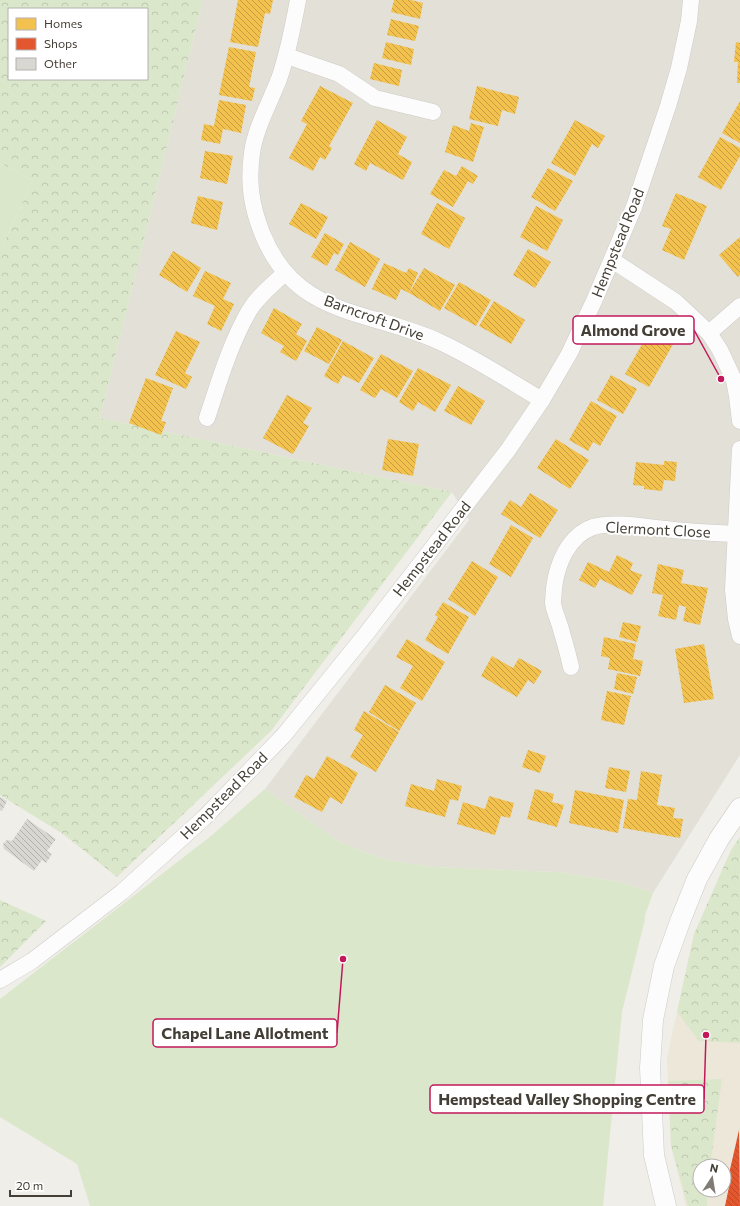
<svg xmlns="http://www.w3.org/2000/svg" width="740" height="1206" font-family="Commissioner,sans-serif">
	<style>
		.residential { fill: #e3e0d7 }
		.commercial { fill: #ede7da; fill-rule: evenodd }
		.green { fill: #dbe7cb }
		.forest { fill: url(#forest-crowns); fill-rule: evenodd }
		.homes { fill: url(#homes-back-hatch) }
		.shops { fill: url(#shops-back-hatch) }
		.building { fill: url(#building-back-hatch) }
		.lines { fill: none; stroke-linecap: round; stroke-linejoin: round }
		.minor-casing { stroke: #cdcbc7; stroke-width: 17 }
		.tertiary-casing { stroke: #cdcbc7; stroke-width: 21 }
		.minor { stroke: #fdfcfc; stroke-width: 16 }
		.tertiary { stroke: #fdfcfc; stroke-width: 20 }
		.labels { text-anchor: middle; stroke-width: 4; stroke-linejoin: round; paint-order: stroke }
		.street-label { font-size: 15px; fill: #443f36; stroke: #fff }
		.leader { fill: none; stroke: #c2185b; stroke-width: 1.5 }
		.callout-dot { fill: #c2185b; stroke: #fff; stroke-width: 1.5 }
		.callout { fill: #fff; stroke: #c2185b; stroke-width: 1.5 }
		.callout-label { font-size: 16px; text-anchor: middle; font-weight: bold; fill: #443f36 }
	</style>
	<defs>
		<pattern id="forest-crowns" width="20" height="18" patternUnits="userSpaceOnUse"><rect width="20" height="18" fill="#dbe7cb"/><path d="M2 6a3 3 0 1 1 6 0M12 15a3 3 0 1 1 6 0" fill="none" stroke="#bdc7af"/></pattern>
		<pattern id="homes-back-hatch" width="6" height="6" patternUnits="userSpaceOnUse"><rect width="6" height="6" fill="#f2c14e"/><path d="M-1 5l2 2M0 0l6 6M5-1l2 2" fill="none" stroke="#c69e42"/></pattern>
		<pattern id="shops-back-hatch" width="6" height="6" patternUnits="userSpaceOnUse"><rect width="6" height="6" fill="#e4572e"/><path d="M-1 5l2 2M0 0l6 6M5-1l2 2" fill="none" stroke="#ba4928"/></pattern>
		<pattern id="building-back-hatch" width="6" height="6" patternUnits="userSpaceOnUse"><rect width="6" height="6" fill="#d8d7d2"/><path d="M-1 5l2 2M0 0l6 6M5-1l2 2" fill="none" stroke="#b1b0ab"/></pattern>
	</defs>
	<rect width="100%" height="100%" fill="#efeee9"/>
	<polygon class="residential" points="203,0 740,0 740,755 653,893 621,882 557,872 434,867 391,861 364,852 338,841 265,789 469,520 452,492 100,418"/>
	<path class="commercial" d="M 740,862 L 740,1206 L 686,1206 L 671,1146 L 667,1058 L 694,934 ZM 700,1166 L 724,1166 L 724,1190 L 700,1190 Z"/>
	<g class="green">
		<polygon points="0,163 33,180 0,251"/>
		<polygon points="265,789 338,841 364,852 391,861 434,867 557,872 621,882 653,893 645,915 645,919 622,1012 603,1206 90,1206 77,1164 0,1117 0,999 211,836"/>
	</g>
	<g class="forest">
		<path d="M 0,0 L 203,0 L 100,418 L 452,492 L 271,731 L 117,877 L 63,834 L 0,795 L 0,251 L 33,180 L 0,163 ZM 9,9 L 147,9 L 147,79 L 9,79 Z"/>
		<polygon points="740,837 740,1043 699,1041 677,1012 694,934 731,850"/>
		<polygon points="0,900 46,921 0,967"/>
		<polygon points="722,1079 710,1166 700,1166 700,1190 707,1190 707,1206 688,1206 671,1146 668,1081"/>
	</g>
	<g class="homes">
		<polygon points="238,0 273,0 270,14 265,13 258,47 230,42"/>
		<polygon points="394,0 411,0 423,3 420,19 391,12"/>
		<polygon points="391,19 419,26 415,41 387,35"/>
		<polygon points="386,42 414,49 411,65 382,58"/>
		<polygon points="736,42 740,43 740,83 737,83 738,62 734,62"/>
		<polygon points="229,47 256,52 249,87 255,88 252,101 219,95"/>
		<polygon points="374,63 402,70 399,86 370,79"/>
		<polygon points="320,86 353,103 329,146 332,148 325,160 320,157 313,171 289,158 307,124 301,121"/>
		<polygon points="477,86 519,97 515,114 502,110 498,126 469,119"/>
		<polygon points="219,100 246,105 241,133 223,129 220,144 201,140 204,124 214,126"/>
		<polygon points="740,101 740,143 722,133"/>
		<polygon points="377,120 407,137 398,154 412,162 403,180 370,163 366,171 354,164"/>
		<polygon points="575,120 605,136 598,148 592,144 575,176 551,163"/>
		<polygon points="471,123 484,127 473,162 445,152 453,125 469,131"/>
		<polygon points="720,137 740,148 740,156 721,190 698,177"/>
		<polygon points="205,151 233,156 227,184 200,178"/>
		<polygon points="462,166 478,176 473,184 468,181 453,207 430,194 444,170 456,176"/>
		<polygon points="548,168 573,181 555,211 531,197"/>
		<polygon points="676,193 707,206 684,260 662,250 671,229 662,226"/>
		<polygon points="198,196 223,202 217,230 191,223"/>
		<polygon points="301,203 328,217 316,239 289,224"/>
		<polygon points="437,203 465,218 449,249 421,234"/>
		<polygon points="536,206 563,220 547,251 520,237"/>
		<polygon points="325,233 344,244 338,255 334,253 327,266 311,257"/>
		<polygon points="740,237 740,275 738,277 719,255"/>
		<polygon points="350,242 380,259 365,287 335,270"/>
		<polygon points="528,249 551,262 535,288 513,275"/>
		<polygon points="173,251 201,268 187,292 159,275"/>
		<polygon points="384,263 406,273 409,268 418,273 409,293 401,289 396,300 372,289"/>
		<polygon points="424,268 455,285 440,311 409,293"/>
		<polygon points="205,271 231,283 223,299 234,304 221,331 207,324 215,306 193,296"/>
		<polygon points="459,282 491,300 476,326 444,308"/>
		<polygon points="494,301 525,320 511,344 479,326"/>
		<polygon points="274,308 302,324 296,334 307,341 296,361 280,352 284,346 261,333"/>
		<polygon points="653,325 676,339 649,387 625,374"/>
		<polygon points="317,327 342,340 329,364 304,351"/>
		<polygon points="176,331 200,342 185,373 192,377 186,389 155,375"/>
		<polygon points="343,341 374,358 359,383 343,375 338,384 324,376"/>
		<polygon points="381,354 413,371 397,398 381,389 375,398 360,390"/>
		<polygon points="418,368 451,385 435,412 418,402 413,411 399,402"/>
		<polygon points="611,375 637,389 623,414 597,400"/>
		<polygon points="146,378 173,388 161,421 166,422 161,435 129,423"/>
		<polygon points="458,386 485,401 471,425 444,411"/>
		<polygon points="287,395 312,408 303,423 309,426 293,454 263,438"/>
		<polygon points="591,401 617,416 600,446 593,442 588,451 569,440"/>
		<polygon points="388,439 419,444 413,476 382,470"/>
		<polygon points="556,439 589,460 570,489 537,468"/>
		<polygon points="664,461 677,462 675,481 664,480 662,491 644,489 644,486 633,485 636,462 664,465"/>
		<polygon points="530,493 558,510 540,538 501,514 510,500 521,507"/>
		<polygon points="511,525 533,538 511,577 489,564"/>
		<polygon points="617,555 633,563 630,570 642,575 632,595 600,579 595,588 579,580 588,562 609,572"/>
		<polygon points="472,561 498,577 475,616 448,599"/>
		<polygon points="658,564 684,570 681,583 708,588 700,625 683,621 686,607 679,605 676,620 658,616 663,595 652,593"/>
		<polygon points="443,602 469,617 448,654 425,640 438,617 435,615"/>
		<polygon points="623,622 641,626 637,642 619,637"/>
		<polygon points="604,637 636,644 633,659 643,661 640,676 608,669 610,658 601,656"/>
		<polygon points="407,639 445,662 422,701 400,688 413,666 396,657"/>
		<polygon points="704,644 714,699 684,703 675,649"/>
		<polygon points="492,656 513,668 519,658 542,671 534,684 528,680 517,697 481,676"/>
		<polygon points="617,673 637,677 633,694 614,689"/>
		<polygon points="385,685 416,703 399,731 369,712"/>
		<polygon points="607,691 631,696 624,725 601,720"/>
		<polygon points="364,711 399,732 376,772 350,757 363,735 354,730"/>
		<polygon points="528,750 546,756 540,773 522,767"/>
		<polygon points="327,756 358,773 342,804 330,797 322,812 294,797 306,775 314,779"/>
		<polygon points="609,767 630,771 626,792 605,788"/>
		<polygon points="641,771 662,775 657,805 675,808 673,818 683,819 680,838 623,828 628,799 637,800"/>
		<polygon points="437,779 462,786 458,801 450,799 445,817 405,806 411,784 434,791"/>
		<polygon points="535,789 554,794 552,802 564,805 557,827 527,819"/>
		<polygon points="575,790 624,800 618,833 569,823"/>
		<polygon points="489,796 514,803 510,818 501,816 495,835 457,824 463,802 485,809"/>
	</g>
	<polygon class="shops" points="739,1130 740,1206 725,1206 729,1187 726,1187"/>
	<g class="building">
		<polygon points="0,797 7,801 2,811 0,810"/>
		<polygon points="27,819 56,839 47,851 52,854 46,863 42,860 34,871 4,849 3,844 7,840 12,841"/>
	</g>
	<g class="lines">
		<g class="minor-casing">
			<g id="minor">
				<path d="M 298,0 C 293,27 288,53 279,79 C 270,102 255,129 252,153 C 248,182 251,205 262,233 C 296,319 369,309 440,342 C 475,358 508,380 542,400"/>
				<polyline points="287,56 339,74 375,98 433,112"/>
				<polyline points="612,260 676,302 709,333 720,350 734,380 737,396 740,421"/>
				<polyline points="709,333 740,306"/>
				<path d="M 207,418 C 219,382 230,344 249,311 C 258,296 272,285 285,273"/>
				<polyline points="740,449 733,590 736,619 740,636"/>
				<path d="M 571,667 C 568,653 564,640 560,626 C 558,619 554,611 553,603 C 553,598 554,592 554,588 C 557,564 568,536 593,527 C 612,521 646,527 666,529 C 689,532 713,533 736,534"/>
				<polyline points="0,980 32,961 122,892 204,818 284,735 366,634 508,450 542,400 569,354 594,301 634,207 668,106 679,68 689,21 691,0"/>
			</g>
		</g>
		<g class="tertiary-casing">
			<polyline id="tertiary" points="666,1206 654,1155 650,1068 653,1020 664,966 681,919 697,879 719,839 740,808"/>
		</g>
		<use href="#minor" class="minor"/>
		<use href="#tertiary" class="tertiary"/>
	</g>
	<g class="labels">
		<g class="street-label">
			<text transform="translate(618 243) rotate(-68)" y="5">Hempstead Road</text>
			<text transform="translate(374 318) rotate(20)" y="5">Barncroft Drive</text>
			<text transform="translate(658 530) rotate(3)" y="5">Clermont Close</text>
			<text transform="translate(432 549) rotate(-52)" y="5">Hempstead Road</text>
			<text transform="translate(224 796) rotate(-45)" y="5">Hempstead Road</text>
		</g>
	</g>
	<path class="leader" d="M721 379L694 330M343 959L337 1033M706 1035L704 1099"/>
	<g class="callout-dot">
		<circle cx="721" cy="379" r="4"/>
		<circle cx="343" cy="959" r="4"/>
		<circle cx="706" cy="1035" r="4"/>
	</g>
	<g class="callout">
		<rect x="573" y="316" width="121" height="28" rx="4"/>
		<rect x="153" y="1019" width="184" height="28" rx="4"/>
		<rect x="430" y="1085" width="274" height="28" rx="4"/>
	</g>
	<g class="callout-label">
		<text x="633" y="336">Almond Grove</text>
		<text x="245" y="1039">Chapel Lane Allotment</text>
		<text x="567" y="1105">Hempstead Valley Shopping Centre</text>
	</g>
	<rect x="8" y="8" width="140" height="72" fill="#ffffff" stroke="#b4b2af"/>
	<rect x="16" y="18" width="20" height="12" fill="#f2c14e" stroke="#b4b2af"/>
	<text x="44" y="28" font-size="12" fill="#443f36">Homes</text>
	<rect x="16" y="38" width="20" height="12" fill="#e4572e" stroke="#b4b2af"/>
	<text x="44" y="48" font-size="12" fill="#443f36">Shops</text>
	<rect x="16" y="58" width="20" height="12" fill="#d8d7d2" stroke="#b4b2af"/>
	<text x="44" y="68" font-size="12" fill="#443f36">Other</text>
	<g transform="translate(712 1178) rotate(12)"><circle r="19" fill="#ffffff" stroke="#b4b2af"/>
	<path d="M0-3L7 15L0 10L-7 15Z" fill="#807c75"/>
	<text y="-6" font-size="11" font-weight="bold" text-anchor="middle" fill="#443f36">N</text>
	</g>
	<path d="M10 1190v6h61v-6" fill="none" stroke="#443f36" stroke-width="2"/>
	<text x="16" y="1190" font-size="12" fill="#443f36" stroke="#ffffff" stroke-width="3" paint-order="stroke">20 m</text>
</svg>
